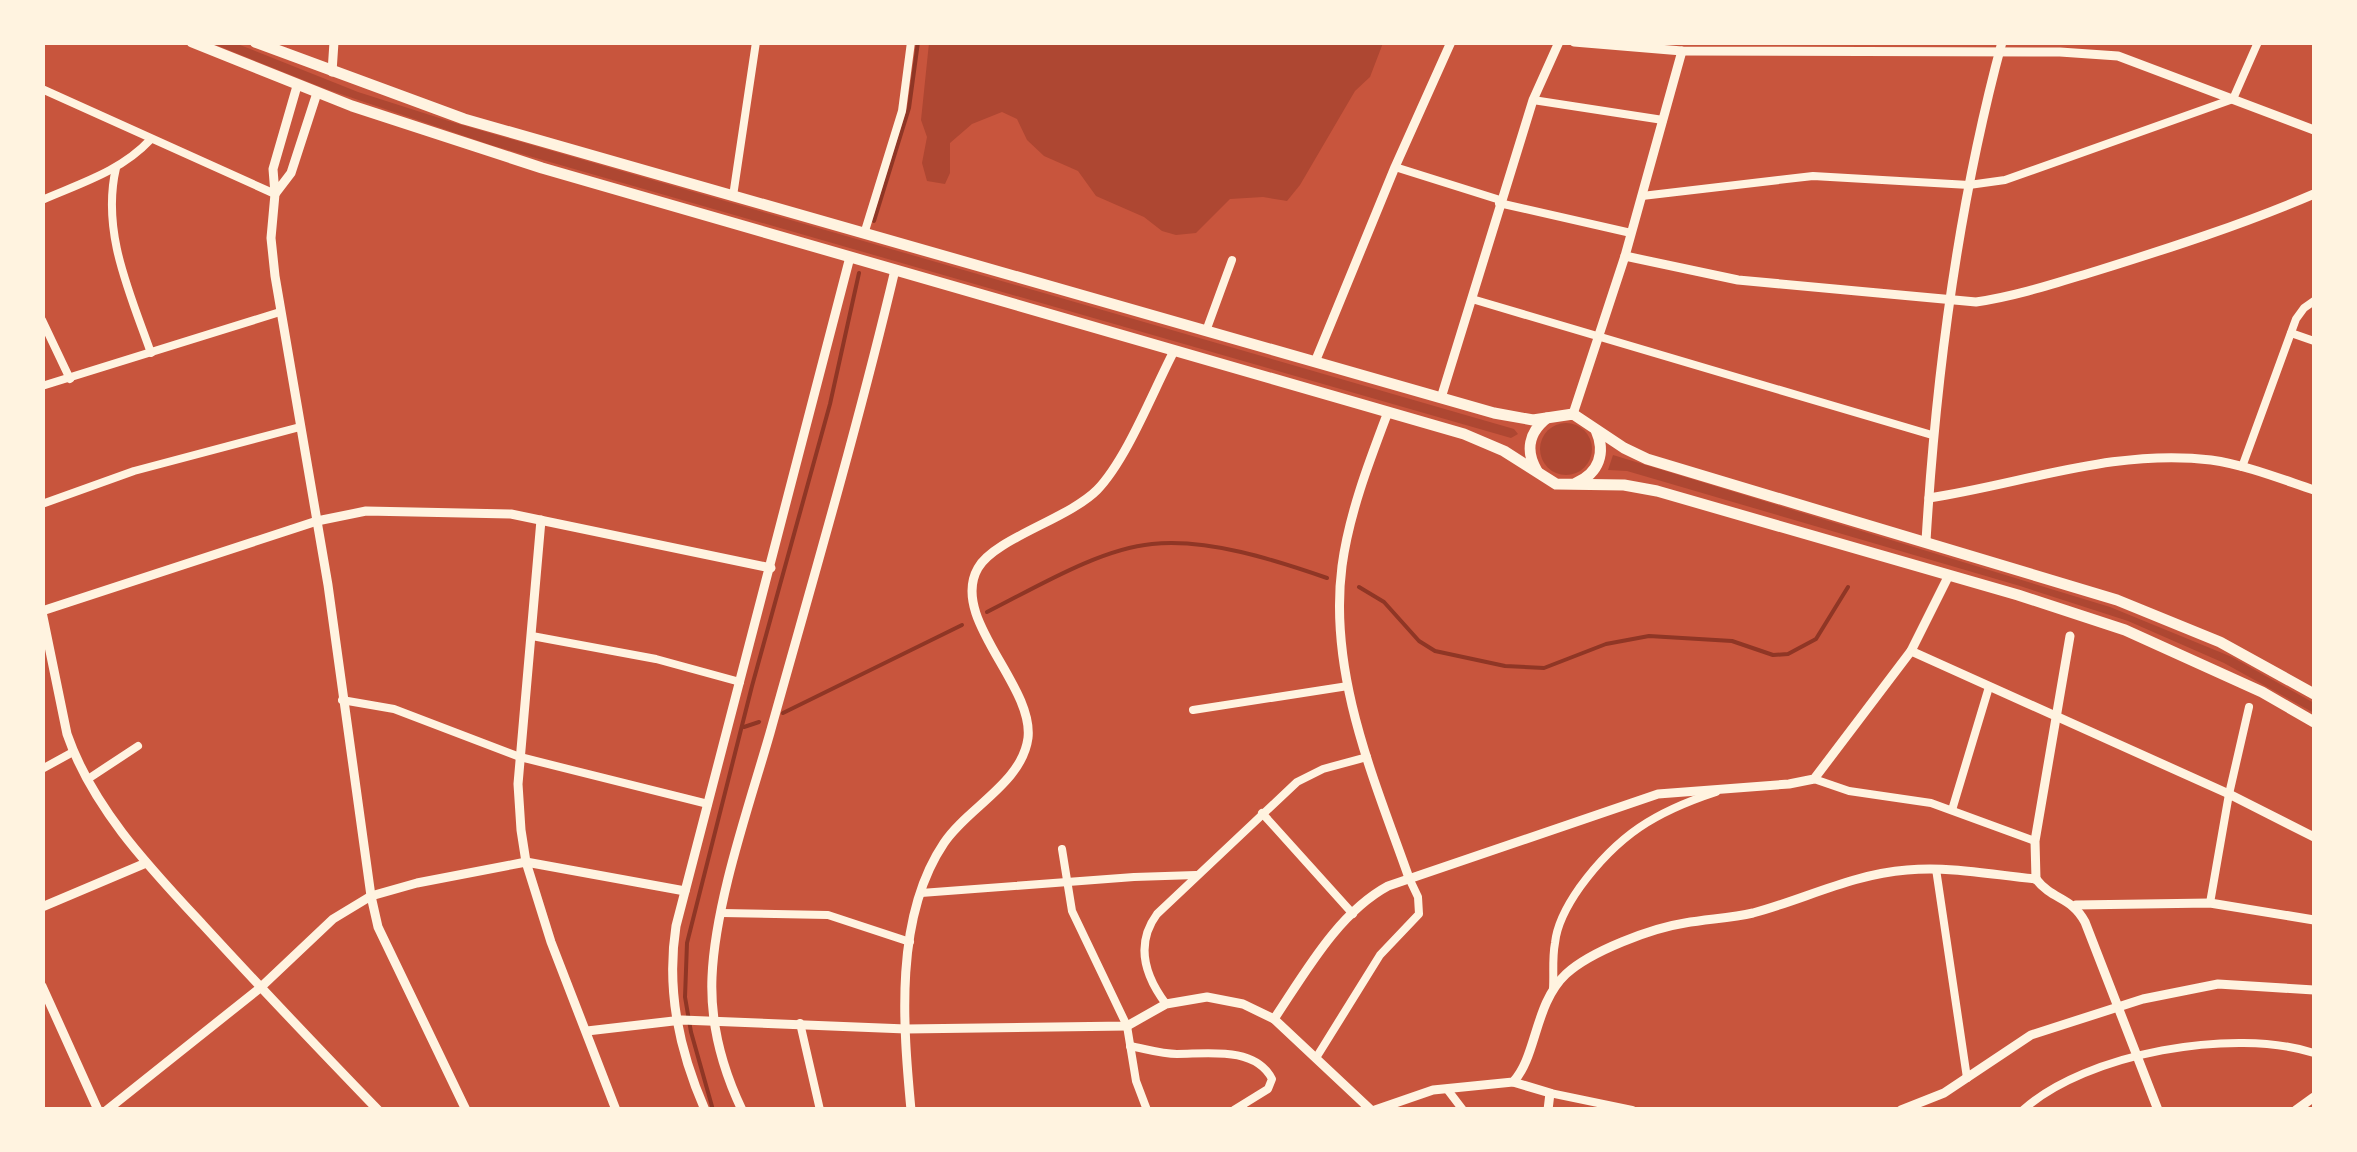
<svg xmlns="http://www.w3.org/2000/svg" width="2357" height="1152" font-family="Manrope,sans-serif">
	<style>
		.green { fill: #ae4732 }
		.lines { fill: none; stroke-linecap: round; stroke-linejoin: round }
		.stream { stroke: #8f3625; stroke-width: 4 }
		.minor { stroke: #fff3e0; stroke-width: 8 }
		.tertiary { stroke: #fff3e0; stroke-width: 9 }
		.trunk { stroke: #fff3e0; stroke-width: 11 }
	</style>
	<rect width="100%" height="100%" fill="#c8553d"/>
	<g class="green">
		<polygon points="211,43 235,43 358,92 455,123 1514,429 1518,434 1511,438 491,145 326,89"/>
		<polygon points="929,43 929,42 1383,43 1370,77 1355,91 1300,185 1287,201 1263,197 1230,199 1196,233 1176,235 1162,231 1144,217 1096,196 1078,171 1044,156 1027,140 1017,119 1002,112 972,124 950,143 950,173 945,184 927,181 922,163 927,137 921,120"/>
		<circle cx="1566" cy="449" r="26"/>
		<polygon points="1613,455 2110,607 2232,657 2314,703 2314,713 2224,663 2128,621 2020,586 1627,471 1608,470"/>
	</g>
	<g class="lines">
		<g class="stream">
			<polyline points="874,221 909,108 918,42"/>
			<polyline points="1359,587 1384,602 1419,641 1435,651 1505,666 1544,668 1606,644 1649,636 1732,641 1773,655 1788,654 1816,639 1848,587"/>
			<path d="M 987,612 C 1035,588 1099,549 1152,544 C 1208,538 1275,560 1327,578"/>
			<polyline points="783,713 962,625"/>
			<polyline points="744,727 759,722"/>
			<polyline points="713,1110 691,1032 685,997 687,943 752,686 830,404 859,273"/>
		</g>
		<g class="minor">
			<polyline points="42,89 275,194"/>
			<polyline points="1533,100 1663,120"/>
			<polyline points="1395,167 1500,200"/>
			<path d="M 116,168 C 101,232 130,293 151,353"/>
			<polyline points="733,196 756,42"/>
			<polyline points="1642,196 1813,176 1969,185 2005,180 2233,99 2258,42"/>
			<path d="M 42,200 C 81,183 121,171 150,140"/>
			<polyline points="1499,203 1631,233"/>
			<polyline points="864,234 902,111 911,42"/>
			<polyline points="1472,299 1932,435"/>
			<polyline points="42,320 70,379"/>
			<polyline points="1206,331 1232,260"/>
			<polyline points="2291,333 2314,341"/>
			<polyline points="42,386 280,312"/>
			<polyline points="2242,467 2296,319 2304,308 2314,301"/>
			<polyline points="42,504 134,471 300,427"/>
			<polyline points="532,636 656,659 740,682"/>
			<polyline points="342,700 394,709 520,757 708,804"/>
			<polyline points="1193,710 1348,686"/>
			<polyline points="42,769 73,752"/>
			<polyline points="88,779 138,746"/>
			<polyline points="1814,779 1849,791 1931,803 2035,841"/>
			<polyline points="1952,810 1989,687"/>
			<polyline points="1262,813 1353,914"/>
			<polyline points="1062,849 1072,911 1127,1026 1136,1081 1147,1110"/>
			<polyline points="1936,869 1967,1078"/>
			<polyline points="921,893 1134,877 1196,875"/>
			<polyline points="2210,903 2229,794 2249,707"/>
			<polyline points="722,913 828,915 910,942"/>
			<path d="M 1553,989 C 1554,974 1552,958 1555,943 C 1557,923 1568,904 1580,887 C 1618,835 1655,812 1716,792"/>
			<path d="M 1166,1004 C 1145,976 1135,944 1157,914 L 1297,782 L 1323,769 L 1367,757"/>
			<polyline points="800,1023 820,1110"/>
			<path d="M 1130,1046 C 1146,1049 1162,1054 1177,1054 C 1207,1054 1255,1046 1272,1079 L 1268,1089 L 1234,1110"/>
			<polyline points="1316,1058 1380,955 1419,914 1418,897 1409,878"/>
			<polyline points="1447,1089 1463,1110"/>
			<polyline points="1550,1093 1632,1110"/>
			<path d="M 2023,1110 C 2086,1053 2234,1027 2314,1053"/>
		</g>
		<g class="tertiary">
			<polyline points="1574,42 1682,51 2060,52 2118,56 2314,130"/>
			<polyline points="332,72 334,42"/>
			<polyline points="297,86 273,169 275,194 291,173 317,93"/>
			<polyline points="275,194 271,238 275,276 328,585 371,896 378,927 466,1110"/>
			<path d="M 1625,256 L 1738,280 L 1976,302 C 2017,296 2056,283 2096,271 C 2170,248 2244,224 2314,194"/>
			<polyline points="1315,362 1395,167 1451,42"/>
			<polyline points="1441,398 1533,100 1559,42"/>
			<path d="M 1388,412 C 1369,462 1349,514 1342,566 C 1328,674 1374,779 1409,878"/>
			<polyline points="1573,414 1625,256 1682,51"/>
			<path d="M 1929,498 C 2022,484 2115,448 2211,460 C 2246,465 2281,479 2314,490"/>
			<polyline points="541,520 518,784 521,830 526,862 551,942 616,1110"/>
			<path d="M 1926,541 C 1936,373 1958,205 2002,42"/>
			<polyline points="42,611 317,521 366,511 511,514 771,568"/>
			<path d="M 42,612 L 67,734 C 93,809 151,869 204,926 C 261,988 319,1049 378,1110"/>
			<polyline points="1911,651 2229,794 2314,837"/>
			<path d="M 2036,879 C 2053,901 2071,896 2085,922 L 2158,1110"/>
			<polyline points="2036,879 2035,841 2070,636"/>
			<polyline points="2076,905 2210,903 2314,920"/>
			<polyline points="42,907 146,863"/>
			<polyline points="42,986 98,1110"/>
			<path d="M 1274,1019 C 1305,973 1338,913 1388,886 L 1658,794 L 1789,784 L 1814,779 L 1911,651 L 1949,575"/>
			<polyline points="587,1031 682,1020 906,1029 1127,1026 1166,1004 1207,997 1243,1004 1274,1019 1371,1110"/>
			<polyline points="1513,1082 1550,1093 1548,1110"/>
			<polyline points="107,1110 260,988 333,919 371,896 417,883 526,862 685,891"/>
			<path d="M 705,1110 C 679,1050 666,990 676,926 L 850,257"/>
			<path d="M 742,1110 C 722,1068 710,1024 712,977 C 715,903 749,806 770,733 C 813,579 858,426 895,270"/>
			<path d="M 911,1110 C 903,1025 894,917 944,843 C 967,808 1022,783 1028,738 C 1034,685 949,618 978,568 C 994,539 1068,519 1097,490 C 1127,459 1153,391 1174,351"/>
			<path d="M 1375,1110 L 1433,1090 L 1513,1082 C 1537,1057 1534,1004 1566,974 C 1591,951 1652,928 1685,923 C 1708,919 1731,918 1753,913 C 1805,899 1853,874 1907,870 C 1951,866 1993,875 2036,879"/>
			<polyline points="1901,1110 1944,1093 2031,1035 2143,999 2218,984 2314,990"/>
			<polyline points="2296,1110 2314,1097"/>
		</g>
		<g class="trunk">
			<polyline points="192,42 352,106 542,168 1464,434 1504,451 1556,484 1624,485 1657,491 2018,595 2125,630 2262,692 2314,722"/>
			<polyline points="255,42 464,119 1494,413 1533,420 1573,414 1624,448 1647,459 2117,600 2220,642 2314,694"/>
			<path d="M 1537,471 C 1525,451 1529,432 1547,418"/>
			<path d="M 1576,483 C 1599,473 1606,453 1596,430"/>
		</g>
	</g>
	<rect width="2357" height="1152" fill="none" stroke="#fff3e0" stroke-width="90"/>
</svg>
